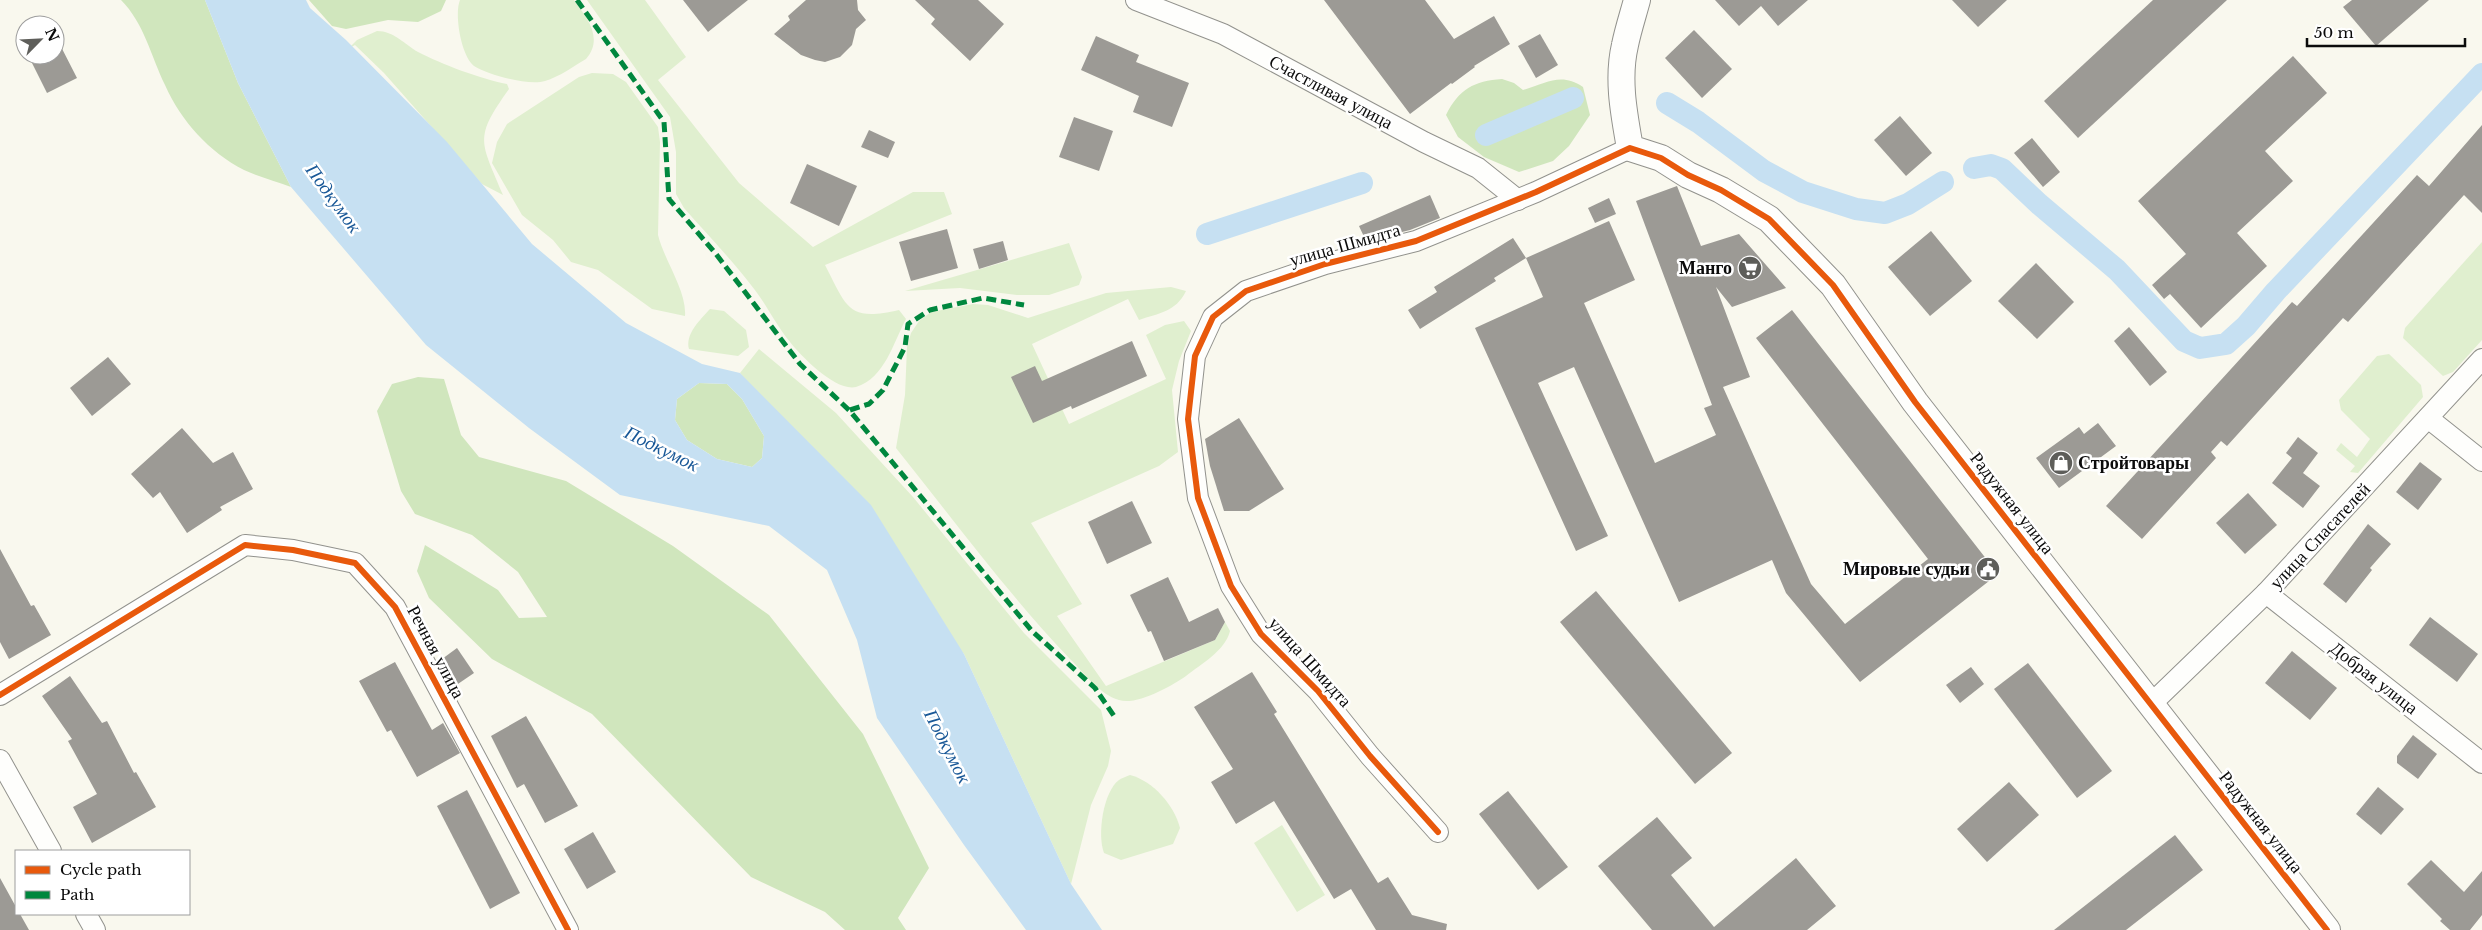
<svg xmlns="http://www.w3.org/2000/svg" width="2482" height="930" font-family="'Libre Baskerville',serif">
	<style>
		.green { fill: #e0efcf }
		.forest { fill: #d0e6bd }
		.water { fill: #c6e0f2; fill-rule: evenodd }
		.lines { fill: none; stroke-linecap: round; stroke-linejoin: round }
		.canal { stroke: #c6e0f2; stroke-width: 22 }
		.building { fill: #9c9a95 }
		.minor-casing { stroke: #92928d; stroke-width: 22 }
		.tertiary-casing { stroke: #92928d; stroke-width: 28 }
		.minor { stroke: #fefefc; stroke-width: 20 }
		.tertiary { stroke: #fefefc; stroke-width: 26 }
		.quiet { stroke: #00873e; stroke-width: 5; stroke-dasharray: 10 5; stroke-linecap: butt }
		.cycleway-casing { stroke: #fff; stroke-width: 9 }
		.cycleway { stroke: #e8590c; stroke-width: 6 }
		.labels { text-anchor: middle; stroke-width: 5; stroke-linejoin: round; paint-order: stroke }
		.street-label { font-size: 18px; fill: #0b0b0b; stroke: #fff }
		.poi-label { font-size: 18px; font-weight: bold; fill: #0b0b0b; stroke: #fff; text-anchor: end }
		.water-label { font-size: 19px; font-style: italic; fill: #195897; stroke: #fff }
	</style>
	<rect width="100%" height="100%" fill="#f9f8ee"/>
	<g class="green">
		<path d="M 460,0 L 574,0 C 587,18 604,38 586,59 C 574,66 559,77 545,81 C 529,86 488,75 474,66 C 461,56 454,14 460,0 Z"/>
		<path d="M 587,0 L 645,0 L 686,57 L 658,80 L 739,183 L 813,247 L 913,192 L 944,192 L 952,214 L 825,265 C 847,307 847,322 899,310 L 906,319 C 893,343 885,378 856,387 C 836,392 801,356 790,342 C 775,324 766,303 751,285 C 730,258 706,233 684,208 L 676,194 L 676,152 L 670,117 Z"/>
		<path d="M 377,31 C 394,31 404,44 418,52 C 441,64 481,79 507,84 L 509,89 C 473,139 481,141 503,195 L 482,184 L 384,73 L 355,45 L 348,49 L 357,40 Z"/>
		<path d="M 592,73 L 613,74 L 626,82 L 658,127 L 660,142 L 658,235 C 664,260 687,291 685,316 L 652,309 L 598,270 L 571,262 L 553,240 L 522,215 L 492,163 L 497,142 L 507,124 L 579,77 Z"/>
		<polygon points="2482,242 2482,340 2453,372 2443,376 2403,338 2405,328"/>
		<polygon points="1069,243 1082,277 1079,285 1049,295 1017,295 960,288 905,291"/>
		<path d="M 1171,287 L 1186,291 C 1176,312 1159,313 1139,320 L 1128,299 L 1032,344 L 1069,424 L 1166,379 L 1146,335 L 1165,325 L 1184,321 L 1191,331 L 1179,361 L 1172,390 L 1178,452 L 1159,466 L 1031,523 L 1082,604 L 1057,616 L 1106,686 L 1215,640 L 1225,622 L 1230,631 C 1225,651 1201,664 1186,676 C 1172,686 1136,706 1119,700 C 1099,694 1085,674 1070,659 C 1007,593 953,519 896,448 L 905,395 L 907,347 L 911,333 L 919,321 L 931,312 L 973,304 L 988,305 L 1028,318 L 1106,293 Z"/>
		<path d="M 710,309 L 724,311 L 746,330 L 749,347 L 738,356 L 689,349 C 685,334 700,320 710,309 Z"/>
		<polygon points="759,349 836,413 913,497 1024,633 1101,710 1111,751 1108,766 1091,805 1071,884 964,654 740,373"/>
		<polygon points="2389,354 2421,385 2423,397 2358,473 2350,472 2355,466 2336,450 2341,443 2357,457 2370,439 2341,410 2339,400 2377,356"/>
		<path d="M 1130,775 C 1153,781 1174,805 1180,828 L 1173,844 L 1121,860 L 1104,853 C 1097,835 1103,792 1119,780 C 1122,778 1127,776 1130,775 Z"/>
		<polygon points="1282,825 1325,895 1297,912 1254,843"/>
	</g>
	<g class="forest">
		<path d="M 121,0 L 205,0 L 238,83 L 291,187 C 276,181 259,177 244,170 C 209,152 181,121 165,85 C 151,56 144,23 121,0 Z"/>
		<polygon points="309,0 446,0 441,11 418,22 388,20 346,29 332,26"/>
		<path d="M 1502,79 L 1514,83 L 1523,90 C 1547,83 1561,72 1583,87 L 1590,115 L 1569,146 L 1553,161 L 1519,172 L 1484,157 L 1458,137 L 1446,115 C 1459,89 1474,81 1502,79 Z"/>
		<polygon points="418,377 444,379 461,435 479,457 566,481 673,546 769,615 863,734 929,868 898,918 906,930 845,930 825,912 751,877 592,714 492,659 429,598 417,571 425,545 498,590 519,618 547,617 518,572 472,535 415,514 401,491 377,411 392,384"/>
		<polygon points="699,383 727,384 742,399 764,436 762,458 752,467 717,459 687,440 675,420 677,399"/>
	</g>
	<path class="water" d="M 205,0 L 306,0 L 310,8 L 346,40 L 447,142 L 532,244 L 626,323 L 702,364 L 740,373 L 871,505 L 964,654 L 1071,884 L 1102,930 L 1026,930 L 964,845 L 877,718 L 857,640 L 827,570 L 769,526 L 620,495 L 529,428 L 426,345 L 291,187 L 238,83 ZM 699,383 L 727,384 L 742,399 L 764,436 L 762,458 L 752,467 L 717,459 L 687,440 L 675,420 L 677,399 Z"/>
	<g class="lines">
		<g class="canal">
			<polyline points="1667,103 1698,122 1764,171 1803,192 1856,209 1885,213 1908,204 1943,182"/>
			<polyline points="1486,135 1573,98"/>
			<polyline points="1974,168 1991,165 2002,169 2039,204 2117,270 2184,341 2200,348 2226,344 2246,326 2276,291 2482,74"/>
			<polyline points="1207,234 1362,183"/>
		</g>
	</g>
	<g class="building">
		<polygon points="683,0 748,0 708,32"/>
		<polygon points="806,0 857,0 858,10 866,20 856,29 852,45 840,57 825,62 815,60 801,55 774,34 790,20 788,16"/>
		<polygon points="915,0 978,0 1004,24 970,61 931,24 935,19"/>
		<polygon points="1324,0 1425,0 1454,39 1494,16 1510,44 1474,66 1475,67 1452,84 1451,83 1410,114"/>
		<polygon points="1715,0 1808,0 1778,26 1761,6 1739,26"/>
		<polygon points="1952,0 2007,0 1978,27"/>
		<polygon points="2153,0 2227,0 2078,138 2044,101"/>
		<polygon points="2352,0 2429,0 2376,46 2343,7"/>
		<polygon points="1694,30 1732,69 1702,98 1665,58"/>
		<polygon points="1540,34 1558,65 1536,78 1518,46"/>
		<polygon points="55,35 77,78 47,93 28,55 55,55"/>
		<polygon points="1096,36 1139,55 1136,62 1189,83 1172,127 1133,112 1139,96 1081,70"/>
		<polygon points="2293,56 2327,93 2265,151 2293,181 2237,233 2267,266 2201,328 2170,294 2164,299 2152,285 2186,254 2138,201"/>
		<polygon points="1900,116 1932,153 1906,176 1874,140"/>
		<polygon points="1074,117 1113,131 1099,171 1059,157"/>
		<polygon points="2482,125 2482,213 2464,195 2348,322 2343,318 2227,446 2221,441 2211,452 2216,458 2142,539 2106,506 2292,302 2297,306 2417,175 2429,186"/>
		<polygon points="869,130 895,142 888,158 861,147"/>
		<polygon points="2032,138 2060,172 2043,187 2014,153"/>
		<polygon points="807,164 857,186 839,226 790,203"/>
		<polygon points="1677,186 1701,246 1739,234 1786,288 1732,307 1716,287 1750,377 1723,387 1811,584 1845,624 1928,559 1756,338 1792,310 1998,574 1860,682 1786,593 1772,560 1679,602 1574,367 1538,383 1608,536 1576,551 1475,328 1543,297 1526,258 1609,221 1635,280 1584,303 1655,463 1716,435 1704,408 1712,405 1636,201"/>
		<polygon points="1430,195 1440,218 1410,230 1366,241 1359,226"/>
		<polygon points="1609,198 1616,214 1595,223 1588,208"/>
		<polygon points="947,229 958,268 911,281 899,242"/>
		<polygon points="1931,231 1972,281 1930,316 1888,267"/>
		<polygon points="1513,238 1526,258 1494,278 1496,281 1420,329 1408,310 1437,292 1434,287"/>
		<polygon points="1003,241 1008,260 979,269 973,249"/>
		<polygon points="2036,263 2074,302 2037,339 1998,301"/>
		<polygon points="2129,327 2167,372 2150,386 2114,341"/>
		<polygon points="1132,341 1147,376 1072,409 1071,406 1033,423 1011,377 1035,366 1042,381"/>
		<polygon points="108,357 131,384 92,416 70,388"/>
		<polygon points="1239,418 1284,489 1249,511 1224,511 1210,466 1205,439"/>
		<polygon points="2098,423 2116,446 2059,488 2036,458 2079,427 2084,434"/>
		<polygon points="182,428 213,463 233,452 253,489 220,507 222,510 187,533 160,492 153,498 131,474"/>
		<polygon points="2298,437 2318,453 2303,473 2320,486 2303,508 2272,483 2292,458 2286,453"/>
		<polygon points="2420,462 2442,479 2418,510 2396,492"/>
		<polygon points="2248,493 2277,525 2245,554 2216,523"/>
		<polygon points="1132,501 1152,543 1107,564 1088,522"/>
		<polygon points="2368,524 2391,544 2370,568 2372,570 2346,603 2323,584"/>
		<polygon points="0,549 31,606 34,605 51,635 9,659 0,642"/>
		<polygon points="1168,577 1189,622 1218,608 1225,622 1215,640 1164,661 1151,631 1148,632 1130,595"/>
		<polygon points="1596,591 1732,753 1695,784 1560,622"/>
		<polygon points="2430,617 2478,654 2457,682 2409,645"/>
		<polygon points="457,648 474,673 452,688 438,662"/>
		<polygon points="2292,651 2337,688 2310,720 2265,683"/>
		<polygon points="395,662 432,730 443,723 460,753 417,777 391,730 387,732 359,681"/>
		<polygon points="2028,663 2112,771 2077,798 1994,689"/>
		<polygon points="1971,667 1984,684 1960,703 1946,685"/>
		<polygon points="1252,672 1277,712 1274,714 1378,883 1388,877 1412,915 1447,924 1446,930 1376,930 1351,889 1334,899 1274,801 1236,824 1211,782 1233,769 1194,707"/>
		<polygon points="70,676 102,723 107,721 134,773 136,772 156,807 92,843 73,807 97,794 68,741 72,739 42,696"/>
		<polygon points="526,716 578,806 545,823 524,784 517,788 491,736"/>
		<polygon points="2413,735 2437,754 2418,779 2397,763 2397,756"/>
		<polygon points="2009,782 2039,815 1987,862 1957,829"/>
		<polygon points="2378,787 2404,809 2381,835 2356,814"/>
		<polygon points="467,790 520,893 490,909 437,806"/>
		<polygon points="1508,791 1568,867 1538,890 1479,814"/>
		<polygon points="1657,817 1692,858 1671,875 1714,927 1796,858 1836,906 1807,930 1652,930 1598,866"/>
		<polygon points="593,832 616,872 587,889 564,849"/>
		<polygon points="2175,835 2203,870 2126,930 2054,930"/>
		<polygon points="2431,860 2464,892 2482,871 2482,915 2470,930 2450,930 2440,921 2442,919 2407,884"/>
		<polygon points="0,878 16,907 16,914 20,914 29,930 0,930"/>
	</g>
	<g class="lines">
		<g class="minor-casing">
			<g id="minor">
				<polyline points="1136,0 1223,34 1424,142 1478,168 1518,200"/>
				<polyline points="2428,418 2482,461"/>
				<polyline points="2266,593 2482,763"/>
				<polyline points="0,695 245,545 293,550 355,563 395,607 568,930"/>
				<polyline points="2150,705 2266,593 2482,359"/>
				<polyline points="0,760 51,851"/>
				<polyline points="1438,832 1370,756 1318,691 1261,634 1231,586 1198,498 1188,419 1195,356 1213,317 1246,291 1325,264 1416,241 1536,192 1630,148"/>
				<polyline points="86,914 95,930"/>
			</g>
		</g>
		<g class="tertiary-casing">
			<path id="tertiary" d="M 1637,0 C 1633,15 1628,30 1625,45 C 1617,79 1624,114 1630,148 L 1661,158 L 1688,175 L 1721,190 L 1769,219 L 1833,285 L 1915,402 L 2327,930"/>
		</g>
		<use href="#minor" class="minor"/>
		<use href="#tertiary" class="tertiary"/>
		<g class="quiet">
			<polyline points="577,0 664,122 669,199 716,254 800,364 850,411 1032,631 1095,688 1114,716"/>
			<polyline points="850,410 869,404 883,390 905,347 908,324 930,310 983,298 1024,305"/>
		</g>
		<g class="cycleway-casing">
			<g id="cycleway">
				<polyline points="0,695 245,545 293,550 355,563 395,607 568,930"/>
				<polyline points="1438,832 1370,756 1318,691 1261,634 1231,586 1198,498 1188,419 1195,356 1213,317 1246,291 1325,264 1416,241 1536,192 1630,148 1661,158 1688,175 1721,190 1769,219 1833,285 1915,402 2327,930"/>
			</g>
		</g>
		<use href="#cycleway" class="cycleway"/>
	</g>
	<defs>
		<g id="supermarket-disc" transform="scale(1.25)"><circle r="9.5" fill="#5e5e5a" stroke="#fff"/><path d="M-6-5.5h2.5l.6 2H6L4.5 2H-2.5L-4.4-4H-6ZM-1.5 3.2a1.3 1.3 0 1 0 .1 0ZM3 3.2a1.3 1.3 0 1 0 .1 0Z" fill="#fff"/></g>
		<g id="shop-disc" transform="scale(1.25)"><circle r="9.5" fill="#5e5e5a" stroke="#fff"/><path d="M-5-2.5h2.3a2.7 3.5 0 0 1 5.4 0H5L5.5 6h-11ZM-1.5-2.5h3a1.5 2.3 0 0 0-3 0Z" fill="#fff"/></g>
		<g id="civic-disc" transform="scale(1.25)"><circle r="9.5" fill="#5e5e5a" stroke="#fff"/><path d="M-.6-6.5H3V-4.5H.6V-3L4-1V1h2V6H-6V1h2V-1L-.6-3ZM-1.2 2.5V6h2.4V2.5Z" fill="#fff"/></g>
	</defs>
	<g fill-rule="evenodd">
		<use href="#supermarket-disc" x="1750" y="268"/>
		<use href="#shop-disc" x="2061" y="463"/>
		<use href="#civic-disc" x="1988" y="569"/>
	</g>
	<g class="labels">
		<g class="street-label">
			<text transform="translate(1331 92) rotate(28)" y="6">Счастливая улица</text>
			<text transform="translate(1345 245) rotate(-16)" y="6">улица Шмидта</text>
			<text transform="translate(2012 503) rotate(52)" y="6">Радужная улица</text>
			<text transform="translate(2320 536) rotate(-47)" y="6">улица Спасателей</text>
			<text transform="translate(436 652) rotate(62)" y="6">Речная улица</text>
			<text transform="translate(1310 662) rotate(48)" y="6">улица Шмидта</text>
			<text transform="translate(2374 678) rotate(38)" y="6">Добрая улица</text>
			<text transform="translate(2261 822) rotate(52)" y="6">Радужная улица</text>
		</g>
		<g class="poi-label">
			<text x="1732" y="274">Манго</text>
			<text x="2078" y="469" text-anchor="start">Стройтовары</text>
			<text x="1970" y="575">Мировые судьи</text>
		</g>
		<g class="water-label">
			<text transform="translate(334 198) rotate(54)" y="7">Подкумок</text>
			<text transform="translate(662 448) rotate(26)" y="7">Подкумок</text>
			<text transform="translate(948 746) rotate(63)" y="7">Подкумок</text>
		</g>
	</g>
	<rect x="15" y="850" width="175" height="65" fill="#ffffff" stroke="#9d9d9d"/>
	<rect x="25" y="866" width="25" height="8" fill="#e8590c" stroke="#9d9d9d"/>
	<text x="60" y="875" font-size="15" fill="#0b0b0b">Cycle path</text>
	<rect x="25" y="891" width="25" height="8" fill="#00873e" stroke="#9d9d9d"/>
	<text x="60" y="900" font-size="15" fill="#0b0b0b">Path</text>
	<g transform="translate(40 40) rotate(66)"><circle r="24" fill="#ffffff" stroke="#9d9d9d"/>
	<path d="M0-4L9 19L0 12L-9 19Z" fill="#5e5e5a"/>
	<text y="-8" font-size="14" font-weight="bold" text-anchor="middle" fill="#0b0b0b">N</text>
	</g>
	<path d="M2307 38v8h158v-8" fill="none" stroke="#0b0b0b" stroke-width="2.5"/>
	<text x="2314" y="38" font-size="15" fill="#0b0b0b" stroke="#ffffff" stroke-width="4" paint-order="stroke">50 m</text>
</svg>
